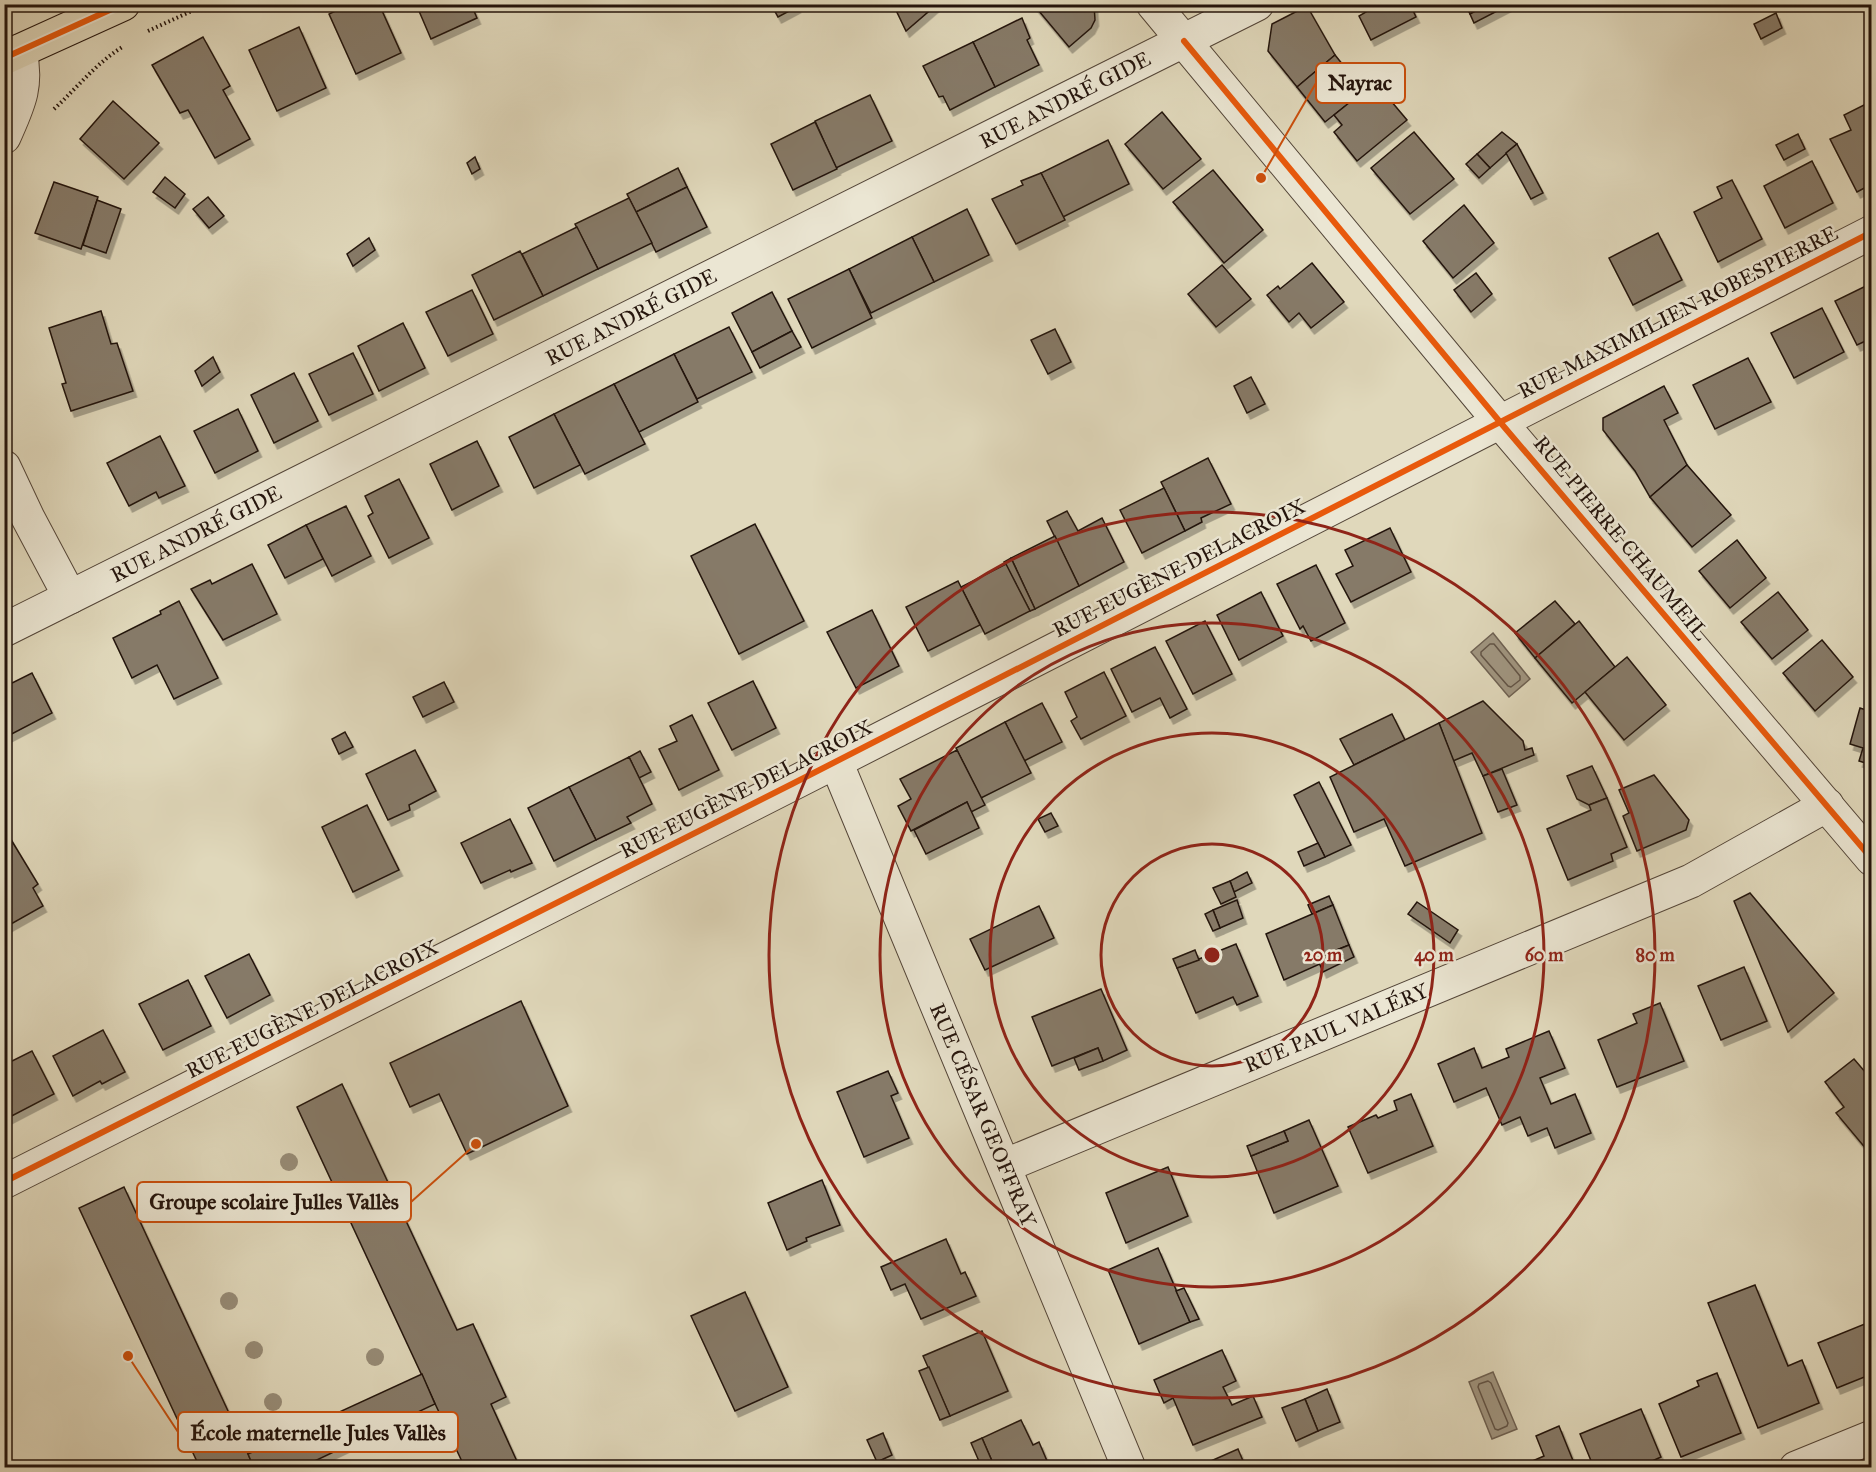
<svg xmlns="http://www.w3.org/2000/svg" width="1876" height="1472" font-family="'IM FELL Great Primer',serif">
	<style>
		.water { fill: #a09580; stroke: #6e6152; stroke-width: 1.5 }
		.lines { fill: none; stroke-linecap: round; stroke-linejoin: round }
		.shore { stroke: #625446; stroke-width: 1.5 }
		.building { fill: #867a67; stroke: #24140c; stroke-width: 1.5; filter: url(#shadow) }
		.street-casing { stroke: #534538; stroke-width: 35 }
		.primary-casing { stroke: #24140c; stroke-width: 35 }
		.path { stroke: #24140c; stroke-width: 4; stroke-dasharray: 1.5 3; stroke-linecap: butt }
		.street { stroke: #ebe6d3; stroke-width: 33 }
		.primary { stroke: #e0d8bb; stroke-width: 33 }
		.cycleway-casing { stroke: #ebe6d3; stroke-width: 10 }
		.cycleway { stroke: #e8590c; stroke-width: 6 }
		.tree { fill: #978c77 }
		.ring { fill: none; stroke: #8f2418; stroke-width: 3 }
		.labels { text-anchor: middle; stroke-width: 5; stroke-linejoin: round; paint-order: stroke }
		.street-label { font-size: 21px; fill: #24140c; stroke: #ebe6d3 }
		.centre { fill: #8f2418; stroke: #ebe6d3; stroke-width: 3 }
		.ring-label { font-size: 18px; text-anchor: middle; font-weight: bold; fill: #8f2418; stroke: #ebe6d3; stroke-width: 5; stroke-linejoin: round; paint-order: stroke }
		.leader { fill: none; stroke: #cb4f0c; stroke-width: 2 }
		.callout-dot { fill: #cb4f0c; stroke: #ebe6d3; stroke-width: 2 }
		.callout { fill: #ebe6d3; stroke: #cb4f0c; stroke-width: 2 }
		.callout-label { font-size: 22px; text-anchor: middle; font-weight: bold; fill: #24140c }
	</style>
	<defs>
		<filter id="shadow"><feDropShadow dx="3.5" dy="6" stdDeviation="0" flood-color="#0004"/></filter>
	</defs>
	<rect width="100%" height="100%" fill="#e0d8bb"/>
	<filter id="stains"><feTurbulence type="fractalNoise" baseFrequency=".00333" numOctaves="4"/><feColorMatrix values="0 0 0 0 .2 0 0 0 0 .09 0 0 0 0 .02 0 0 0 .5 -.17"/></filter>
	<radialGradient id="worn" r=".72"><stop offset=".6" stop-color="#630" stop-opacity="0"/><stop offset="1" stop-color="#630" stop-opacity=".3"/></radialGradient>
	<g class="water">
		<polygon points="1493,633 1530,679 1509,697 1471,652"/>
		<polygon points="1493,1372 1517,1429 1492,1439 1469,1382"/>
	</g>
	<g class="lines">
		<g class="shore">
			<polygon points="1490,644 1494,644 1520,676 1520,680 1511,687 1508,686 1481,655 1481,652"/>
			<polygon points="1488,1381 1491,1383 1508,1423 1507,1426 1498,1430 1495,1429 1478,1387 1479,1384"/>
		</g>
	</g>
	<g class="building">
		<polygon points="350,4 379,4 401,53 356,74 329,14"/>
		<polygon points="416,4 471,4 477,18 431,39"/>
		<polygon points="771,4 796,4 797,7 778,17"/>
		<polygon points="893,4 934,4 935,6 906,31"/>
		<polygon points="1033,4 1094,4 1095,20 1091,28 1069,47"/>
		<polygon points="1362,4 1410,4 1416,17 1371,40 1359,16 1366,12"/>
		<polygon points="1465,4 1488,4 1470,14"/>
		<polygon points="1488,4 1506,4 1507,6 1474,23 1470,14"/>
		<polygon points="1307,6 1335,55 1297,87 1268,51 1272,24"/>
		<polygon points="1776,13 1782,28 1761,39 1754,24"/>
		<polygon points="1022,18 1030,38 1027,40 1039,65 995,87 973,42"/>
		<polygon points="299,27 326,88 277,111 249,50"/>
		<polygon points="203,37 230,86 223,90 250,139 215,158 188,110 180,113 152,65"/>
		<polygon points="973,42 995,87 950,110 943,96 939,97 923,66"/>
		<polygon points="1335,55 1364,91 1325,122 1297,87"/>
		<polygon points="1375,82 1407,120 1357,161 1334,132 1342,125 1334,115"/>
		<polygon points="870,95 892,141 836,168 815,121"/>
		<polygon points="113,101 159,143 124,179 80,139"/>
		<polygon points="1870,102 1872,184 1857,192 1830,139 1851,130 1844,115"/>
		<polygon points="1162,112 1201,159 1163,189 1125,144"/>
		<polygon points="815,122 837,169 793,190 771,144"/>
		<polygon points="1414,132 1454,179 1410,214 1371,168"/>
		<polygon points="1502,132 1517,144 1490,168 1477,154"/>
		<polygon points="1798,134 1805,149 1784,160 1776,145"/>
		<polygon points="1108,140 1129,184 1063,217 1041,173"/>
		<polygon points="1517,144 1543,193 1531,199 1506,153"/>
		<polygon points="1477,154 1490,168 1479,178 1466,164"/>
		<polygon points="475,157 480,169 472,174 467,163"/>
		<polygon points="1812,161 1833,203 1785,228 1764,186"/>
		<polygon points="678,168 687,187 636,212 627,194"/>
		<polygon points="1213,170 1263,230 1224,263 1173,202"/>
		<polygon points="1041,173 1065,220 1016,244 992,199 1023,185 1021,181"/>
		<polygon points="165,177 185,194 175,208 153,192"/>
		<polygon points="1732,180 1762,239 1718,262 1694,212 1722,198 1717,187"/>
		<polygon points="54,182 98,197 81,249 35,233"/>
		<polygon points="687,187 707,227 656,252 636,212"/>
		<polygon points="208,197 224,216 209,228 193,209"/>
		<polygon points="629,198 652,243 598,269 575,224"/>
		<polygon points="97,200 121,209 106,253 83,245"/>
		<polygon points="1464,205 1494,243 1453,278 1423,241"/>
		<polygon points="967,209 989,255 934,282 912,237"/>
		<polygon points="577,227 598,269 543,296 522,254"/>
		<polygon points="1658,233 1682,280 1633,305 1609,258"/>
		<polygon points="912,237 934,282 871,313 849,269"/>
		<polygon points="369,238 375,250 353,266 347,254"/>
		<polygon points="520,251 543,296 494,320 472,275"/>
		<polygon points="1312,263 1344,302 1311,328 1299,313 1289,322 1267,295 1278,286 1280,289"/>
		<polygon points="1222,265 1251,299 1216,327 1188,294"/>
		<polygon points="849,269 872,318 812,348 788,299"/>
		<polygon points="1476,273 1492,294 1471,312 1454,290"/>
		<polygon points="1872,283 1872,338 1857,345 1835,301"/>
		<polygon points="472,290 493,334 448,356 426,312"/>
		<polygon points="772,292 792,331 752,352 732,313"/>
		<polygon points="1822,308 1844,352 1794,378 1771,333"/>
		<polygon points="101,311 111,344 117,343 133,391 71,411 62,384 66,383 49,328"/>
		<polygon points="403,323 425,368 379,391 358,346"/>
		<polygon points="729,327 752,372 697,399 674,354"/>
		<polygon points="1055,329 1071,362 1048,374 1031,340"/>
		<polygon points="792,331 801,347 760,368 752,352"/>
		<polygon points="353,353 373,394 329,415 309,374"/>
		<polygon points="674,354 698,402 639,432 614,384"/>
		<polygon points="213,357 220,372 202,386 195,371"/>
		<polygon points="1748,358 1771,402 1715,429 1693,385"/>
		<polygon points="294,373 318,421 274,443 251,395"/>
		<polygon points="1251,377 1265,404 1247,413 1234,386"/>
		<polygon points="614,384 645,444 585,474 554,414"/>
		<polygon points="1664,386 1678,413 1664,420 1687,465 1650,497 1635,471 1603,430 1603,418"/>
		<polygon points="238,409 258,451 215,473 194,431"/>
		<polygon points="554,414 580,465 534,488 509,437"/>
		<polygon points="160,436 185,486 159,498 156,492 129,506 107,463"/>
		<polygon points="477,441 499,486 452,510 430,464"/>
		<polygon points="1208,458 1231,504 1201,518 1202,522 1185,531 1161,482"/>
		<polygon points="1687,465 1731,515 1692,547 1650,497"/>
		<polygon points="399,479 429,538 389,558 368,516 373,513 365,496"/>
		<polygon points="1164,488 1185,531 1142,553 1120,510"/>
		<polygon points="346,506 371,556 332,576 306,525"/>
		<polygon points="1067,511 1078,531 1102,518 1124,562 1079,586 1047,521"/>
		<polygon points="755,524 804,621 739,654 691,556"/>
		<polygon points="306,525 323,559 285,578 268,545"/>
		<polygon points="1390,528 1411,572 1351,602 1336,574 1353,566 1345,550"/>
		<polygon points="1055,536 1079,586 1035,609 1011,558"/>
		<polygon points="1737,540 1766,578 1730,608 1699,571"/>
		<polygon points="1011,558 1035,609 1030,611 1004,562"/>
		<polygon points="252,564 277,614 223,640 191,589 210,580 212,584"/>
		<polygon points="1006,564 1030,611 985,634 961,587"/>
		<polygon points="1316,565 1345,623 1311,641 1303,626 1300,629 1277,584"/>
		<polygon points="958,581 980,625 928,651 906,607"/>
		<polygon points="1261,592 1283,636 1239,660 1217,615"/>
		<polygon points="1778,592 1808,630 1772,659 1741,622"/>
		<polygon points="179,601 218,678 174,699 157,665 132,678 113,638 161,614 160,611"/>
		<polygon points="1555,601 1575,624 1535,658 1515,633"/>
		<polygon points="872,610 899,666 856,688 827,632"/>
		<polygon points="1205,621 1232,674 1193,694 1166,641"/>
		<polygon points="1579,621 1615,667 1572,703 1535,658"/>
		<polygon points="1822,640 1853,677 1815,711 1783,673"/>
		<polygon points="1155,647 1187,709 1170,718 1160,698 1132,712 1111,669"/>
		<polygon points="1627,657 1666,705 1624,740 1585,692"/>
		<polygon points="1104,672 1126,716 1081,739 1071,721 1077,717 1065,692"/>
		<polygon points="32,673 52,713 4,738 4,687"/>
		<polygon points="753,681 776,728 732,750 708,703"/>
		<polygon points="444,682 454,702 423,717 413,697"/>
		<polygon points="1483,701 1523,741 1525,750 1532,748 1534,755 1483,776 1472,753 1453,761 1439,723"/>
		<polygon points="1042,703 1062,742 1024,761 1005,722"/>
		<polygon points="1860,708 1872,712 1872,765 1859,761 1863,748 1850,744"/>
		<polygon points="1392,714 1405,740 1354,765 1340,739"/>
		<polygon points="692,715 719,770 679,790 659,749 677,741 670,726"/>
		<polygon points="1005,722 1031,773 981,798 956,748"/>
		<polygon points="1439,723 1482,833 1405,866 1384,819 1354,832 1330,777"/>
		<polygon points="345,732 353,747 339,754 332,739"/>
		<polygon points="415,750 436,791 409,805 410,810 388,820 366,774"/>
		<polygon points="957,750 985,805 971,812 967,802 911,831 898,806 911,799 900,779"/>
		<polygon points="640,751 651,772 639,778 629,757"/>
		<polygon points="629,757 652,804 627,817 631,823 596,840 569,787"/>
		<polygon points="1592,766 1607,798 1589,805 1577,799 1567,776"/>
		<polygon points="1502,769 1517,805 1498,812 1483,776"/>
		<polygon points="1654,775 1689,820 1686,830 1637,851 1623,816 1629,813 1619,790"/>
		<polygon points="1319,782 1351,845 1325,857 1294,795"/>
		<polygon points="569,787 596,840 554,861 528,808"/>
		<polygon points="1607,798 1627,847 1611,854 1613,861 1568,880 1547,829 1591,810 1589,805"/>
		<polygon points="967,802 979,828 926,854 914,830"/>
		<polygon points="367,805 399,870 353,892 322,827"/>
		<polygon points="1051,813 1058,826 1045,832 1038,819"/>
		<polygon points="510,819 532,863 511,872 510,870 481,883 461,843"/>
		<polygon points="4,828 38,884 33,888 43,906 4,928"/>
		<polygon points="1318,843 1325,857 1304,866 1298,852"/>
		<polygon points="1247,872 1252,883 1234,892 1230,881"/>
		<polygon points="1230,881 1236,897 1221,904 1213,888"/>
		<polygon points="1750,893 1834,993 1788,1032 1734,901"/>
		<polygon points="1329,896 1333,905 1312,914 1308,905"/>
		<polygon points="1237,900 1243,918 1220,928 1213,910"/>
		<polygon points="1417,902 1458,930 1450,943 1408,914"/>
		<polygon points="1333,905 1349,945 1317,958 1320,964 1284,980 1266,934"/>
		<polygon points="1039,906 1054,938 985,970 970,939"/>
		<polygon points="1213,910 1220,928 1213,931 1205,914"/>
		<polygon points="1236,944 1258,996 1237,1005 1233,997 1196,1013 1177,968"/>
		<polygon points="1349,945 1354,957 1323,972 1317,958"/>
		<polygon points="1195,950 1199,960 1177,968 1173,959"/>
		<polygon points="249,954 270,995 227,1018 205,976"/>
		<polygon points="1744,967 1767,1021 1721,1040 1698,986"/>
		<polygon points="188,980 211,1026 163,1050 139,1004"/>
		<polygon points="1101,989 1127,1050 1103,1061 1098,1048 1052,1066 1032,1017"/>
		<polygon points="521,1001 568,1106 467,1154 439,1094 410,1107 390,1063"/>
		<polygon points="1660,1003 1684,1061 1617,1087 1598,1040 1637,1023 1633,1014"/>
		<polygon points="103,1030 125,1072 102,1084 100,1081 73,1096 53,1056"/>
		<polygon points="1549,1031 1565,1068 1540,1078 1551,1104 1575,1094 1591,1133 1555,1148 1547,1128 1528,1136 1520,1117 1502,1125 1486,1088 1454,1102 1438,1064 1474,1048 1482,1068 1509,1057 1506,1049"/>
		<polygon points="1098,1048 1103,1061 1079,1070 1074,1058"/>
		<polygon points="32,1051 54,1094 4,1120 4,1065"/>
		<polygon points="1854,1059 1872,1080 1872,1156 1836,1113 1844,1107 1825,1082"/>
		<polygon points="888,1071 898,1093 891,1096 909,1138 864,1157 837,1092"/>
		<polygon points="342,1084 457,1330 473,1324 506,1397 491,1404 520,1468 465,1468 297,1107"/>
		<polygon points="1411,1094 1433,1146 1368,1173 1348,1127 1376,1115 1378,1118 1397,1110 1394,1101"/>
		<polygon points="1309,1120 1338,1186 1274,1213 1251,1156 1288,1141 1284,1131"/>
		<polygon points="1284,1131 1288,1141 1251,1156 1247,1146"/>
		<polygon points="1168,1167 1188,1216 1126,1243 1106,1193"/>
		<polygon points="822,1180 840,1225 806,1238 807,1241 787,1250 768,1203"/>
		<polygon points="124,1187 248,1454 254,1468 200,1468 79,1208"/>
		<polygon points="946,1239 961,1274 965,1272 976,1296 921,1319 905,1284 891,1290 881,1267"/>
		<polygon points="1158,1248 1190,1322 1139,1344 1108,1270"/>
		<polygon points="1755,1285 1788,1366 1802,1360 1819,1403 1758,1428 1708,1303"/>
		<polygon points="1184,1288 1199,1319 1190,1322 1176,1291"/>
		<polygon points="745,1292 788,1387 735,1411 691,1316"/>
		<polygon points="1872,1321 1872,1374 1837,1388 1818,1343"/>
		<polygon points="982,1331 1008,1391 950,1416 923,1356"/>
		<polygon points="1222,1350 1236,1381 1223,1387 1232,1405 1253,1396 1262,1417 1193,1445 1173,1398 1164,1403 1154,1380"/>
		<polygon points="929,1367 950,1416 940,1420 919,1371"/>
		<polygon points="1717,1373 1741,1433 1681,1457 1659,1404 1699,1386 1697,1381"/>
		<polygon points="422,1374 435,1404 300,1468 254,1468 248,1454"/>
		<polygon points="1327,1389 1340,1422 1318,1431 1305,1399"/>
		<polygon points="1305,1399 1318,1431 1296,1441 1282,1408"/>
		<polygon points="1641,1409 1661,1457 1637,1468 1594,1468 1580,1434"/>
		<polygon points="1021,1420 1033,1445 1039,1442 1050,1468 995,1468 982,1438"/>
		<polygon points="1559,1426 1576,1468 1516,1468 1544,1456 1536,1436"/>
		<polygon points="883,1433 892,1455 877,1462 867,1440"/>
		<polygon points="982,1438 995,1468 982,1468 971,1443"/>
		<polygon points="1238,1449 1246,1468 1195,1468"/>
	</g>
	<g class="lines">
		<g class="street-casing">
			<g id="street">
				<polyline points="1153,4 1500,422 1872,859"/>
				<path d="M 4,137 C 18,105 28,87 20,51"/>
				<polyline points="4,467 28,518 70,597"/>
				<polyline points="4,630 1257,4"/>
				<polyline points="836,762 1129,1468"/>
				<polyline points="1004,1166 1691,881 1827,805"/>
				<polyline points="4,1182 792,784 1872,232"/>
				<polyline points="1796,1468 1872,1437"/>
			</g>
		</g>
		<g class="primary-casing">
			<polyline id="primary" points="4,58 123,4"/>
		</g>
		<g class="path">
			<polyline points="148,31 207,4"/>
			<path d="M 54,109 C 78,87 96,63 124,46"/>
		</g>
		<use href="#street" class="street"/>
		<use href="#primary" class="primary"/>
		<g class="cycleway-casing">
			<g id="cycleway">
				<polyline points="1184,41 1500,422 1872,859"/>
				<polyline points="4,58 123,4"/>
				<polyline points="4,1182 792,784 1872,232"/>
			</g>
		</g>
		<use href="#cycleway" class="cycleway"/>
	</g>
	<g class="tree">
		<circle cx="289" cy="1162" r="9"/>
		<circle cx="229" cy="1301" r="9"/>
		<circle cx="254" cy="1350" r="9"/>
		<circle cx="375" cy="1357" r="9"/>
		<circle cx="273" cy="1402" r="9"/>
	</g>
	<g class="ring">
		<circle cx="1212" cy="955" r="111"/>
		<circle cx="1212" cy="955" r="222"/>
		<circle cx="1212" cy="955" r="332"/>
		<circle cx="1212" cy="955" r="443"/>
	</g>
	<g class="labels">
		<g class="street-label">
			<text transform="translate(1065 100) rotate(-27)" y="7">RUE ANDRÉ GIDE</text>
			<text transform="translate(1678 312) rotate(-27)" y="7">RUE MAXIMILIEN ROBESPIERRE</text>
			<text transform="translate(631 317) rotate(-27)" y="7">RUE ANDRÉ GIDE</text>
			<text transform="translate(196 534) rotate(-27)" y="7">RUE ANDRÉ GIDE</text>
			<text transform="translate(1621 538) rotate(50)" y="7">RUE PIERRE CHAUMEIL</text>
			<text transform="translate(1179 568) rotate(-27)" y="7">RUE EUGÈNE DELACROIX</text>
			<text transform="translate(746 789) rotate(-27)" y="7">RUE EUGÈNE DELACROIX</text>
			<text transform="translate(312 1009) rotate(-27)" y="7">RUE EUGÈNE DELACROIX</text>
			<text transform="translate(1336 1028) rotate(-23)" y="7">RUE PAUL VALÉRY</text>
			<text transform="translate(983 1115) rotate(67)" y="7">RUE CÉSAR GEOFFRAY</text>
		</g>
	</g>
	<circle cx="1212" cy="955" r="9" class="centre"/>
	<g class="ring-label">
		<text x="1323" y="961">20 m</text>
		<text x="1434" y="961">40 m</text>
		<text x="1544" y="961">60 m</text>
		<text x="1655" y="961">80 m</text>
	</g>
	<path class="leader" d="M1261 178L1316 83M476 1144L411 1202M128 1356L178 1432"/>
	<g class="callout-dot">
		<circle cx="1261" cy="178" r="6"/>
		<circle cx="476" cy="1144" r="6"/>
		<circle cx="128" cy="1356" r="6"/>
	</g>
	<g class="callout">
		<rect x="1316" y="63" width="89" height="40" rx="6"/>
		<rect x="137" y="1182" width="274" height="40" rx="6"/>
		<rect x="178" y="1412" width="280" height="40" rx="6"/>
	</g>
	<g class="callout-label">
		<text x="1360" y="90">Nayrac</text>
		<text x="274" y="1209">Groupe scolaire Julles Vallès</text>
		<text x="318" y="1440">École maternelle Jules Vallès</text>
	</g>
	<rect width="1876" height="1472" fill="none" stroke="#e0d8bb" stroke-width="24"/>
	<rect x="6" y="6" width="1864" height="1460" fill="none" stroke="#24140c" stroke-width="3"/>
	<rect x="12" y="12" width="1852" height="1448" fill="none" stroke="#24140c" stroke-width="1.5"/>
	<rect width="100%" height="100%" filter="url(#stains)"/>
	<rect width="100%" height="100%" fill="url(#worn)"/>
</svg>
